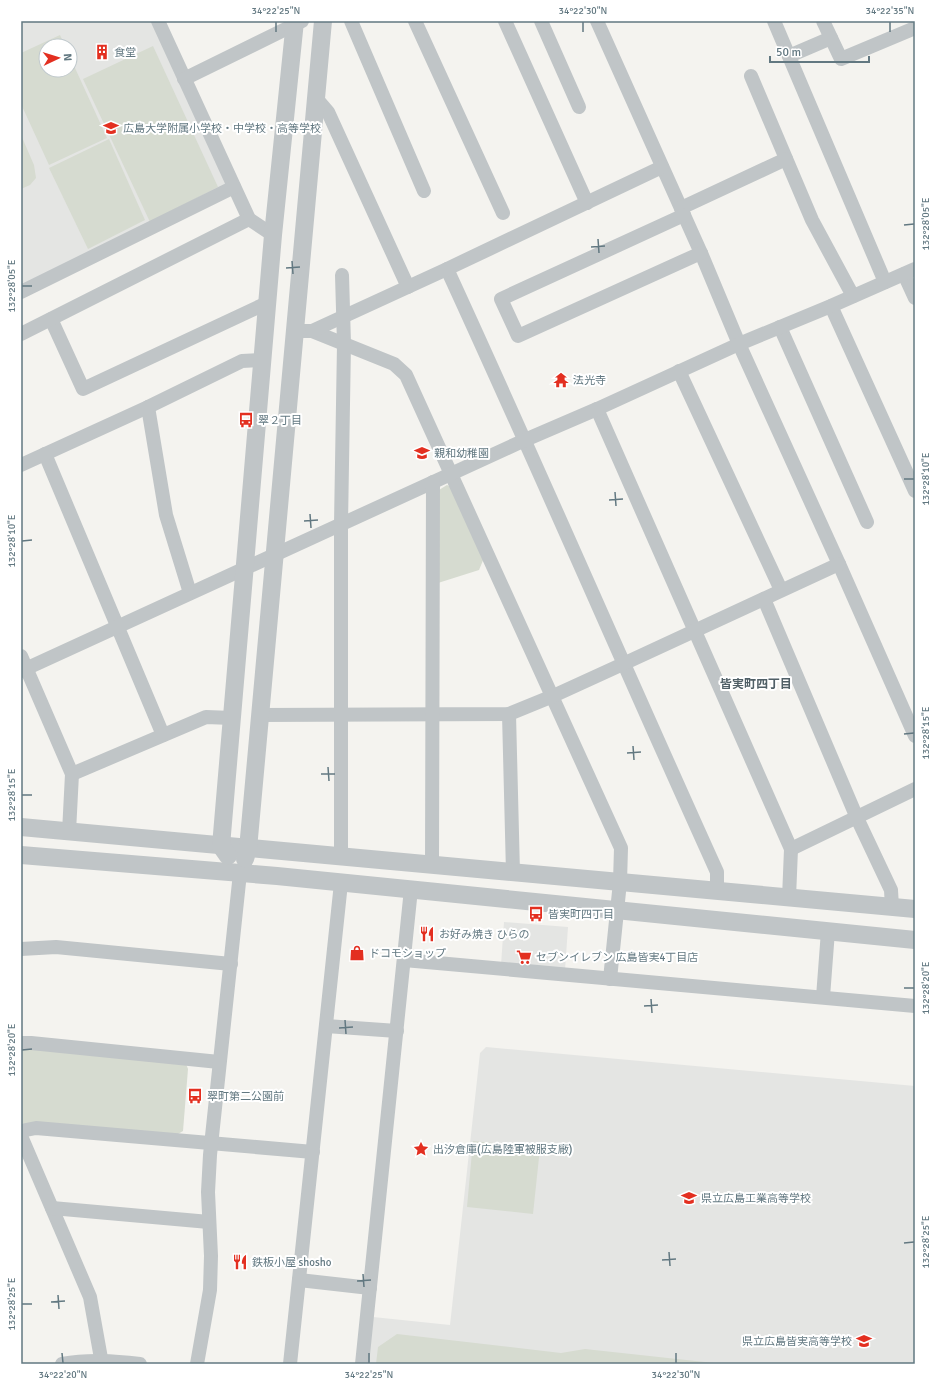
<svg xmlns="http://www.w3.org/2000/svg" width="936" height="1385" font-family="Signika,'Noto Sans JP',sans-serif">
	<style>
		.built { fill: #e4e5e3; fill-rule: evenodd }
		.green { fill: #d6dbd0 }
		.lines { fill: none; stroke-linecap: round; stroke-linejoin: round }
		.minor { stroke: #c0c5c7; stroke-width: 14 }
		.tertiary { stroke: #c0c5c7; stroke-width: 18 }
		.ticks { fill: none; stroke: #627881; stroke-width: 1.5 }
		.labels { text-anchor: middle; stroke-width: 4; stroke-linejoin: round; paint-order: stroke }
		.poi-label { font-size: 11px; fill: #627881; stroke: #fff; text-anchor: start }
		.neighbourhood-label { font-size: 12px; font-weight: bold; fill: #505f66; stroke: #fff }
		.neatline { fill: none; stroke: #627881; stroke-width: 1.5 }
		.ticks-label { font-size: 10px; text-anchor: middle; fill: #627881 }
	</style>
	<rect width="100%" height="100%" fill="#f4f3ef"/>
	<g class="built">
		<path d="M 21,21 L 152,21 L 227,186 L 21,287 ZM 46,46 L 70,46 L 70,70 L 46,70 Z"/>
		<polygon points="504,922 568,927 565,970 501,965"/>
		<polygon points="486,1047 915,1086 915,1364 368,1364 373,1317 450,1325 480,1053"/>
	</g>
	<g class="green">
		<polygon points="60,35 65,46 46,46 46,70 70,70 70,57 107,138 49,165 21,104 21,53"/>
		<polygon points="153,46 218,187 150,222 83,79"/>
		<polygon points="21,135 34,165 36,178 30,185 21,189"/>
		<polygon points="109,139 145,220 88,249 49,168"/>
		<polygon points="447,485 451,487 484,558 479,570 438,583 439,490"/>
		<polygon points="21,1048 186,1064 188,1069 183,1131 178,1134 23,1124 21,1122"/>
		<polygon points="473,1141 540,1148 533,1214 467,1207"/>
		<polygon points="397,1334 561,1353 585,1349 714,1363 714,1364 376,1364 378,1347"/>
	</g>
	<g class="lines">
		<g class="minor">
			<polyline points="158,21 249,219 273,235"/>
			<polyline points="351,21 424,191"/>
			<polyline points="415,21 503,213"/>
			<polyline points="505,21 587,203"/>
			<polyline points="541,21 579,107"/>
			<polyline points="597,21 701,253 739,344 839,564 915,736"/>
			<polyline points="774,21 885,282"/>
			<polyline points="823,21 841,59 915,28"/>
			<polyline points="789,56 831,38"/>
			<polyline points="751,76 812,220 853,296"/>
			<polyline points="184,79 302,21"/>
			<polyline points="316,98 328,112 408,287"/>
			<polyline points="681,208 786,159"/>
			<polyline points="684,215 501,299 518,336 701,253"/>
			<path d="M 447,269 C 539,469 626,671 717,872 L 717,891"/>
			<polyline points="904,274 915,298"/>
			<polyline points="21,292 234,187"/>
			<polyline points="831,306 915,491"/>
			<polyline points="51,319 83,389 267,303"/>
			<polyline points="780,327 867,522"/>
			<polyline points="295,331 312,331 394,364 406,375 621,848 620,882 610,979"/>
			<polyline points="312,331 447,269 662,167"/>
			<polyline points="21,334 249,219"/>
			<polyline points="679,371 781,590"/>
			<polyline points="148,407 166,515 190,593"/>
			<polyline points="597,409 791,849 789,898"/>
			<polyline points="45,454 163,735"/>
			<polyline points="21,465 148,407 242,361 262,360"/>
			<polyline points="764,599 857,818 891,890 892,907"/>
			<polyline points="21,656 72,774 69,832"/>
			<polyline points="21,671 525,440 597,409 739,344 831,306 915,269"/>
			<polyline points="509,714 513,873"/>
			<polyline points="260,715 509,714 553,696 623,664 839,564"/>
			<polyline points="72,774 206,717 232,718"/>
			<polyline points="791,849 915,789"/>
			<polyline points="341,857 341,524 344,344 342,275"/>
			<polyline points="432,865 433,482"/>
			<polyline points="21,949 56,947 231,964"/>
			<polyline points="404,960 915,1006"/>
			<polyline points="823,997 828,931"/>
			<polyline points="326,1026 397,1031"/>
			<polyline points="21,1043 31,1043 219,1062"/>
			<polyline points="21,1131 36,1128 313,1152"/>
			<polyline points="21,1136 90,1297 102,1364"/>
			<polyline points="52,1208 209,1222"/>
			<polyline points="299,1280 370,1288"/>
			<path d="M 62,1364 C 89,1359 114,1361 140,1364"/>
			<polyline points="197,1364 210,1290 211,1256 208,1192 210,1155 240,873"/>
			<polyline points="290,1364 341,883"/>
			<polyline points="362,1364 411,889"/>
		</g>
		<g class="tertiary">
			<polyline points="21,827 915,909"/>
			<polyline points="21,855 277,876 915,940"/>
			<polyline points="228,856 221,846 273,235 295,21"/>
			<polyline points="245,859 248,849 323,21"/>
		</g>
	</g>
	<path class="ticks" d="M 276,22 L 276,32M 583,22 L 583,32M 890,22 L 890,32M 904,225 L 914,224M 598,239 L 599,253M 591,247 L 605,246M 292,261 L 293,274M 286,268 L 300,267M 22,286 L 32,286M 904,479 L 914,479M 615,492 L 616,506M 609,500 L 623,499M 310,514 L 311,528M 304,521 L 318,520M 22,541 L 32,540M 904,734 L 914,733M 633,746 L 634,760M 627,753 L 641,752M 328,767 L 329,781M 321,774 L 335,774M 22,795 L 32,795M 904,988 L 914,988M 651,999 L 652,1013M 644,1006 L 658,1005M 345,1020 L 346,1034M 339,1028 L 353,1027M 22,1050 L 32,1049M 904,1243 L 914,1242M 669,1252 L 670,1266M 662,1260 L 676,1259M 363,1274 L 364,1287M 357,1281 L 371,1280M 58,1295 L 59,1309M 51,1302 L 65,1301M 22,1304 L 32,1304M 62,1353 L 63,1363M 369,1353 L 369,1363M 676,1353 L 676,1363"/>
	<defs>
		<g id="building-bare" transform="scale(1.2)"><path d="M-4-6H4V6H1V3H-1V6H-4ZM-2.5-4.3h1.7v1.8h-1.7ZM.8-4.3h1.7v1.8H.8ZM-2.5-1h1.7V.8h-1.7ZM.8-1h1.7V.8H.8Z" fill="#e32f20" stroke="#fff" stroke-width="2.5" paint-order="stroke"/></g>
		<g id="school-bare" transform="scale(1.2)"><path d="M0-5L7-2L0 1L-7-2ZM-4 1L0 2.5L4 1V4Q0 6-4 4Z" fill="#e32f20" stroke="#fff" stroke-width="2.5" paint-order="stroke"/></g>
		<g id="temple-bare" transform="scale(1.2)"><path d="M0-6L5-2H3V0L6.5 2.5H4V6H1.5V3h-3V6H-4V2.5H-6.5L-3 0V-2H-5Z" fill="#e32f20" stroke="#fff" stroke-width="2.5" paint-order="stroke"/></g>
		<g id="bus-bare" transform="scale(1.2)"><path d="M-5-6H5V4H4V6H2V4H-2V6H-4V4H-5ZM-3.5-4V0h7V-4ZM-3.5 1.2v1.5H-2V1.2ZM2 1.2v1.5H3.5V1.2Z" fill="#e32f20" stroke="#fff" stroke-width="2.5" paint-order="stroke"/></g>
		<g id="restaurant-bare" transform="scale(1.2)"><path d="M-5-6h1v4h1v-4h1v4h1v-4h1v5L-1.5 .5V6h-2V.5L-5-1ZM5-6V6H3V1.5H1.5Q1.5-4 5-6Z" fill="#e32f20" stroke="#fff" stroke-width="2.5" paint-order="stroke"/></g>
		<g id="shop-bare" transform="scale(1.2)"><path d="M-5-2.5h2.3a2.7 3.5 0 0 1 5.4 0H5L5.5 6h-11ZM-1.5-2.5h3a1.5 2.3 0 0 0-3 0Z" fill="#e32f20" stroke="#fff" stroke-width="2.5" paint-order="stroke"/></g>
		<g id="supermarket-bare" transform="scale(1.2)"><path d="M-6-5.5h2.5l.6 2H6L4.5 2H-2.5L-4.4-4H-6ZM-1.5 3.2a1.3 1.3 0 1 0 .1 0ZM3 3.2a1.3 1.3 0 1 0 .1 0Z" fill="#e32f20" stroke="#fff" stroke-width="2.5" paint-order="stroke"/></g>
		<g id="sight-bare" transform="scale(1.2)"><path d="M0-6L1.8-2.2L6-1.7L2.9 1.2L3.7 5.4L0 3.3L-3.7 5.4L-2.9 1.2L-6-1.7L-1.8-2.2Z" fill="#e32f20" stroke="#fff" stroke-width="2.5" paint-order="stroke"/></g>
	</defs>
	<g fill-rule="evenodd">
		<use href="#building-bare" x="102" y="52"/>
		<use href="#school-bare" x="111" y="128"/>
		<use href="#temple-bare" x="561" y="380"/>
		<use href="#bus-bare" x="246" y="420"/>
		<use href="#school-bare" x="422" y="453"/>
		<use href="#bus-bare" x="536" y="914"/>
		<use href="#restaurant-bare" x="427" y="934"/>
		<use href="#shop-bare" x="357" y="953"/>
		<use href="#supermarket-bare" x="524" y="957"/>
		<use href="#bus-bare" x="195" y="1096"/>
		<use href="#sight-bare" x="421" y="1149"/>
		<use href="#school-bare" x="689" y="1198"/>
		<use href="#restaurant-bare" x="240" y="1262"/>
		<use href="#school-bare" x="864" y="1341"/>
	</g>
	<g class="labels">
		<g class="poi-label">
			<text x="114" y="56">食堂</text>
			<text x="123" y="132">広島大学附属小学校・中学校・高等学校</text>
			<text x="573" y="384">法光寺</text>
			<text x="258" y="424">翠２丁目</text>
			<text x="434" y="457">親和幼稚園</text>
			<text x="548" y="918">皆実町四丁目</text>
			<text x="439" y="938">お好み焼き ひらの</text>
			<text x="369" y="957">ドコモショップ</text>
			<text x="536" y="961">セブンイレブン 広島皆実4丁目店</text>
			<text x="207" y="1100">翠町第二公園前</text>
			<text x="433" y="1153">出汐倉庫(広島陸軍被服支廠)</text>
			<text x="701" y="1202">県立広島工業高等学校</text>
			<text x="252" y="1266">鉄板小屋 shosho</text>
			<text x="852" y="1345" text-anchor="end">県立広島皆実高等学校</text>
		</g>
		<g class="neighbourhood-label">
			<text x="756" y="688">皆実町四丁目</text>
		</g>
	</g>
	<rect width="936" height="1385" fill="none" stroke="#ffffff" stroke-width="44"/>
	<g transform="translate(58 58) rotate(86)"><circle r="19" fill="#ffffff" stroke="#c0c9cd"/>
	<path d="M0-3L7 15L0 10L-7 15Z" fill="#e32f20"/>
	<text y="-6" font-size="11" font-weight="bold" text-anchor="middle" fill="#627881">N</text>
	</g>
	<path d="M770 56v6h99v-6" fill="none" stroke="#627881" stroke-width="2"/>
	<text x="776" y="56" font-size="12" fill="#627881" stroke="#ffffff" stroke-width="3" paint-order="stroke">50 m</text>
	<rect x="22" y="22" width="892" height="1341" class="neatline"/>
	<g class="ticks-label">
		<text x="276" y="14">34°22'25"N</text>
		<text x="583" y="14">34°22'30"N</text>
		<text x="890" y="14">34°22'35"N</text>
		<text transform="translate(925 224) rotate(-90)" y="4">132°28'05"E</text>
		<text transform="translate(11 286) rotate(-90)" y="4">132°28'05"E</text>
		<text transform="translate(925 479) rotate(-90)" y="4">132°28'10"E</text>
		<text transform="translate(11 541) rotate(-90)" y="4">132°28'10"E</text>
		<text transform="translate(925 733) rotate(-90)" y="4">132°28'15"E</text>
		<text transform="translate(11 795) rotate(-90)" y="4">132°28'15"E</text>
		<text transform="translate(925 988) rotate(-90)" y="4">132°28'20"E</text>
		<text transform="translate(11 1050) rotate(-90)" y="4">132°28'20"E</text>
		<text transform="translate(925 1242) rotate(-90)" y="4">132°28'25"E</text>
		<text transform="translate(11 1304) rotate(-90)" y="4">132°28'25"E</text>
		<text x="63" y="1378">34°22'20"N</text>
		<text x="369" y="1378">34°22'25"N</text>
		<text x="676" y="1378">34°22'30"N</text>
	</g>
</svg>
